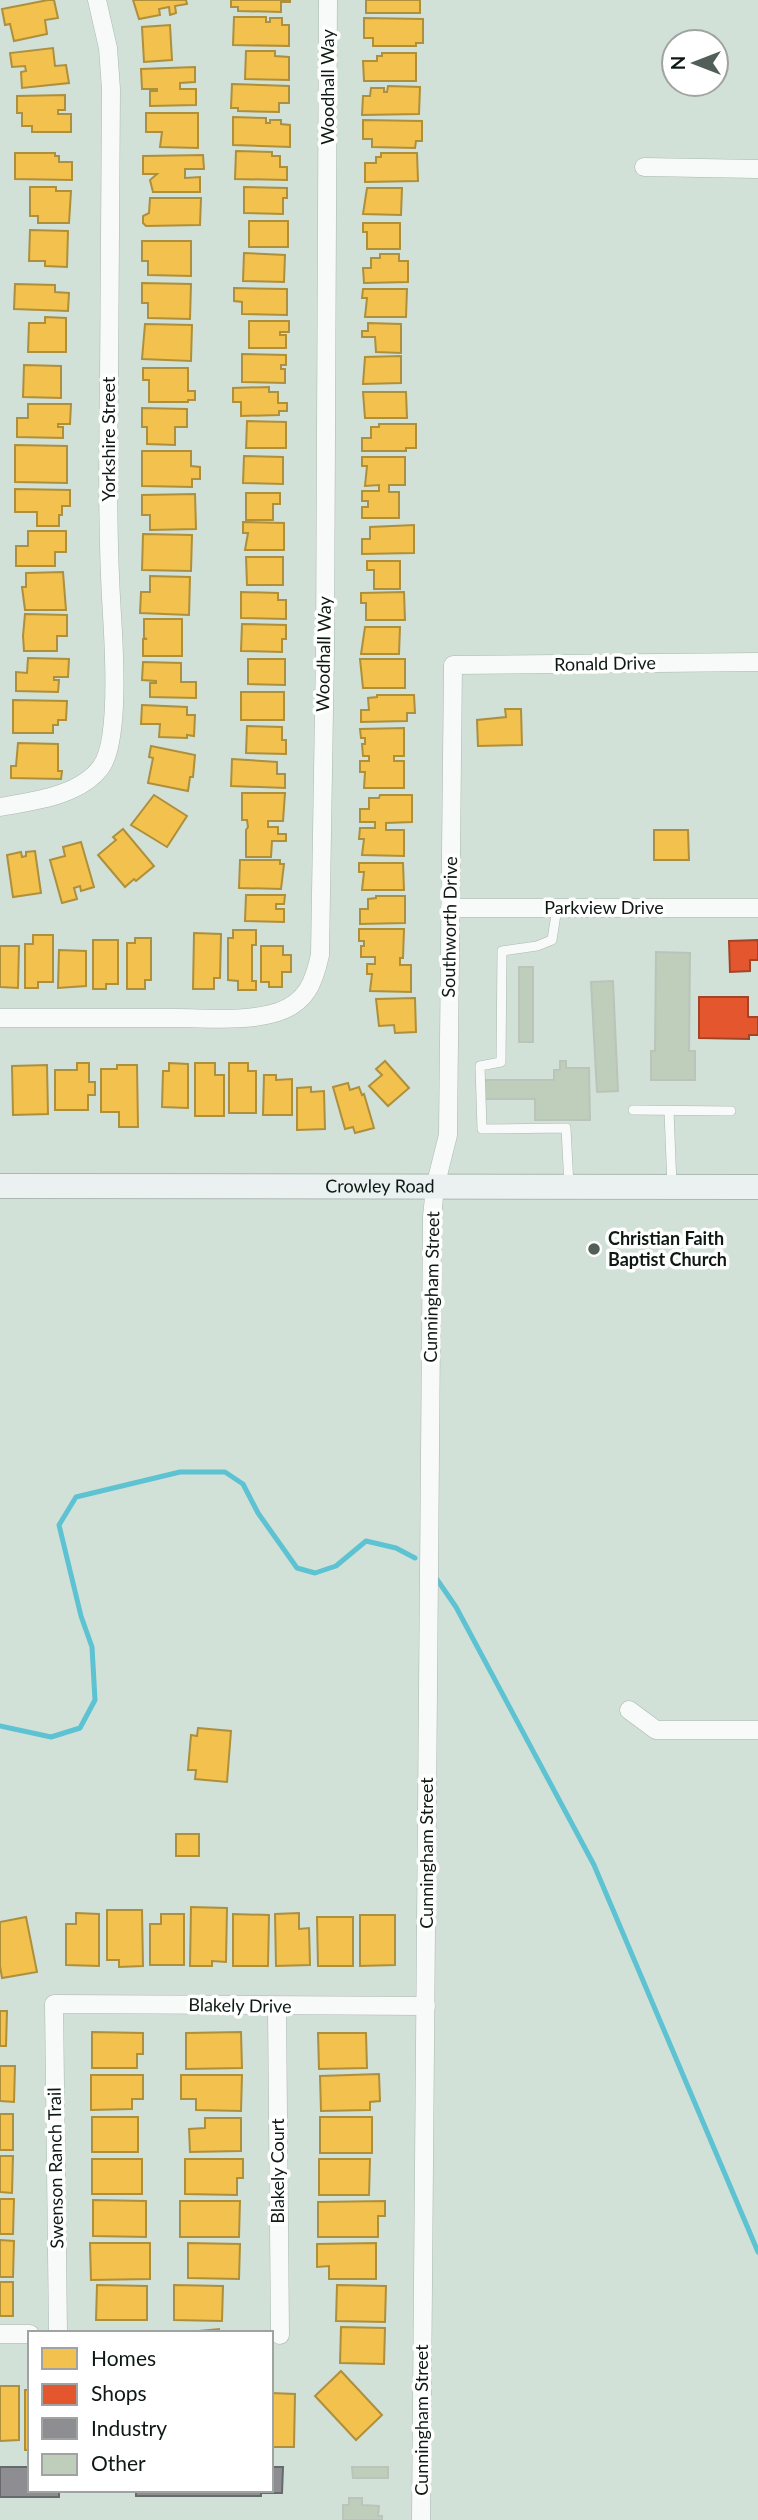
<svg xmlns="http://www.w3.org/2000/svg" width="758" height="2520" font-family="Lato,sans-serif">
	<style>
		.homes { fill: #f2c14e; stroke: #ae8f3c; stroke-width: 2 }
		.shops { fill: #e4572e; stroke: #a44426; stroke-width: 2 }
		.industry { fill: #8d8d92; stroke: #676a6c; stroke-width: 2 }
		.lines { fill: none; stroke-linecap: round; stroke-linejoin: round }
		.stream { stroke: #5dc2d1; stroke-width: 5 }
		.building { fill: #beceba; stroke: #bac4ba; stroke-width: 2 }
		.lane-casing { stroke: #abb8b0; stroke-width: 10 }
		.street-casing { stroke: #abb8b0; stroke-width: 19 }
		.secondary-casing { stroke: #abb8b0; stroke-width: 26 }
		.lane { stroke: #f8faf9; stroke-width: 9 }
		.street { stroke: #f8faf9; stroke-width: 18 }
		.secondary { stroke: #ebf1f0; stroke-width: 24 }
		.poi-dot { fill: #525f58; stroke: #fff; stroke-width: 2.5 }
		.labels { text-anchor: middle; stroke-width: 7; stroke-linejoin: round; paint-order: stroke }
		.street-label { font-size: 18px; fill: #0e1913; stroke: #fff }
		.poi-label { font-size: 18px; font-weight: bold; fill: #0e1913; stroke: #fff; text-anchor: start }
	</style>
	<rect width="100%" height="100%" fill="#d1e1d7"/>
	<g class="homes">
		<polygon points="48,0 54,0 58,18 45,20 47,34 14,41 10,24 5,25 2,9"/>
		<polygon points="133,0 186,0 187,4 175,6 176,13 170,15 169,7 159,9 160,15 139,19"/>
		<polygon points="231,0 290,0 290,2 281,2 281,12 238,11 238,7 231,7"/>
		<rect x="366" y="0" width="54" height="13"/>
		<polygon points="234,17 266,17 266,22 270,22 270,18 282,18 282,25 289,25 289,46 233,45"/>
		<polygon points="364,18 423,19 423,43 416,43 416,46 373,46 373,38 364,38"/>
		<polygon points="170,25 172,60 144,62 142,27"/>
		<polygon points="53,48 55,66 66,65 69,83 22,88 21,72 26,71 25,66 12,67 10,53"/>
		<polygon points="246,51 275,51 275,56 289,57 289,80 245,79"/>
		<polygon points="382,53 416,53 416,81 364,81 363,61 377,61 377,56 382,56"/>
		<polygon points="195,67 195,82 180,83 180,89 196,89 196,105 150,106 150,91 157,91 157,89 142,89 141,69"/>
		<polygon points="232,84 289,86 289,103 279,103 279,112 238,111 238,108 231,108"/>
		<polygon points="388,86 420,87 419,114 362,115 363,96 370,96 371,88 384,88 384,92 387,92"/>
		<polygon points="65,95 65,110 58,110 58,114 71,114 71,132 32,132 32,126 22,126 22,113 17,113 17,96"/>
		<polygon points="146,113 198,113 198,148 160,147 162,132 146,132"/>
		<polygon points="233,117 266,118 266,123 270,123 270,120 281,120 281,124 290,125 290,147 233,145"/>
		<polygon points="363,120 422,121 422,141 416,141 415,148 372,147 372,139 363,139"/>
		<polygon points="236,151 272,152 272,156 280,156 280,167 287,167 287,180 235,179"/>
		<polygon points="15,153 55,153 55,156 59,156 59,162 72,162 72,180 15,179"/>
		<polygon points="381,153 417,153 418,181 365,182 365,163 376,163 376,157 381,157"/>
		<polygon points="203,155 204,169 185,169 185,178 200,177 200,192 153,192 150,180 157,174 143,174 143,156"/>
		<polygon points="30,187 56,187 56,191 71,191 69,223 38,223 38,216 30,216"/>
		<polygon points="244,187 287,188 287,198 283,198 283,214 244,213"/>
		<polygon points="367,188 402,188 401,215 363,214"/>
		<polygon points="150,198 201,198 200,225 146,226 143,223 143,216 149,213"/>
		<rect x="249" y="221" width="39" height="26"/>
		<polygon points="363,223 400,223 400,249 367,249 367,232 363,232"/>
		<polygon points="30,230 68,231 67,267 45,266 45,261 29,261"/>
		<polygon points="142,241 191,241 191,276 148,275 148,261 142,261"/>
		<polygon points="244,253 285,255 284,282 243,281"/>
		<polygon points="380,254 399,254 399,261 408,261 408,282 364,283 363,268 371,268 371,258 380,258"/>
		<polygon points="142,283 191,284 190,319 148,318 148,303 142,303"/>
		<polygon points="15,284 55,285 55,292 69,293 68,311 14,309"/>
		<polygon points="234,288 287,289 287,315 242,314 242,302 234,301"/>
		<polygon points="363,289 407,289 406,317 365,317 367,298 362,298"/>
		<polygon points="45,317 66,318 66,352 28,352 29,323 45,323"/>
		<polygon points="249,321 289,321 289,332 280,332 280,335 286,335 286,348 249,348"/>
		<polygon points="368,323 401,324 401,353 376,352 375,337 362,337 362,331 368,331"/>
		<polygon points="145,324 192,325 191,361 142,359"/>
		<polygon points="242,354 286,355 286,365 281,365 281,369 285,369 285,383 242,382"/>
		<polygon points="401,356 401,383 363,384 365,357"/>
		<polygon points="24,365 61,366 61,398 23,397"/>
		<polygon points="143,368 188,368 188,391 195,391 195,400 188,400 188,402 149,402 149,380 143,380"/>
		<polygon points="269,387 269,392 278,392 278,403 287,403 287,411 279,411 279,415 241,416 241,402 233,402 233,388"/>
		<polygon points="363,392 406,392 407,418 365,418"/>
		<polygon points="28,404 71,404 70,424 58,424 58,427 63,427 63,438 17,437 17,418 28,418"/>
		<polygon points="142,408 187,409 187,427 175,427 175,445 147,444 147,427 142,427"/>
		<polygon points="247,421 286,422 286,448 246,448"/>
		<polygon points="379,424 416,424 416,448 406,448 406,451 362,451 362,438 371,438 371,427 379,427"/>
		<polygon points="15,445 67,446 67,483 15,482"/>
		<polygon points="142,451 191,451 191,466 200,467 200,479 192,479 192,487 142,486"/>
		<polygon points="244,456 283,457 283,484 243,483"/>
		<polygon points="362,457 405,457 405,485 389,485 389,492 399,492 399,518 362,518 362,507 368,507 368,501 362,501 362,491 379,491 379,485 365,486 367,466 362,466"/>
		<polygon points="15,489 70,490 70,506 62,506 62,515 59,515 59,526 37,526 37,512 15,512"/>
		<polygon points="246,493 280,493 280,504 273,504 273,520 246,520"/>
		<polygon points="195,494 196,529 150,530 150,515 142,515 142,495"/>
		<polygon points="243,522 284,523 284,550 245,550 248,533 243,533"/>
		<polygon points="414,525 414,553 362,554 362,539 370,539 370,527"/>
		<polygon points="28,531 66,531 66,552 55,552 55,566 16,566 16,546 28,546"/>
		<polygon points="143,534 192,535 191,571 142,570"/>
		<polygon points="246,557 283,557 283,585 247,585"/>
		<polygon points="367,561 400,561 400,589 374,589 374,570 367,570"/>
		<polygon points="63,572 66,610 25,610 22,587 26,587 26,573"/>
		<polygon points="150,576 190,577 189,615 140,613 141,592 150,592"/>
		<polygon points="241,592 278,593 278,600 286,600 286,619 241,618"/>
		<polygon points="404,592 405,620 366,620 366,603 361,603 361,593"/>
		<polygon points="25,614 67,615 67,636 57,636 57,651 24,651 23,636"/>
		<polygon points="144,619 182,619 182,656 143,656 143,639 147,639 144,638"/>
		<polygon points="242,624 286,625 286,639 282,639 282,652 241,651"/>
		<polygon points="365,627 400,627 399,654 361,654"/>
		<polygon points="28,658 69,659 68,677 54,677 54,680 59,680 58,692 16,691 16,672 27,673"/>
		<polygon points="248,659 285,659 285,685 248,684"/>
		<polygon points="360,659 405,659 405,688 363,688"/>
		<polygon points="143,662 181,663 181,682 196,682 196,698 150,697 150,683 156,683 156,681 142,680"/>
		<rect x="241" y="692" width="43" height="28"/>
		<polygon points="377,695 414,695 415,713 407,713 407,721 361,722 361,710 369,710 368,698 377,697"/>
		<polygon points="13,700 67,701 66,720 58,720 58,725 53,725 53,733 13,733"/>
		<polygon points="142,705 187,707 187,715 195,715 194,736 187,735 187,738 159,737 160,724 141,724"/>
		<polygon points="505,709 521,709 522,745 478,746 477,720 506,717"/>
		<polygon points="247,726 282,727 282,740 286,740 286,754 246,753"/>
		<polygon points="404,728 404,756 394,756 394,761 404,761 404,788 364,788 365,772 360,772 360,761 369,761 369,756 363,756 362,744 365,744 365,738 361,738 360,729"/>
		<polygon points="18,743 58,744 58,771 62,771 61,779 11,778 11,766 16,766"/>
		<polygon points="151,746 195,755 193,777 190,777 188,791 148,783 153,758 149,757"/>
		<polygon points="232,759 277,762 277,774 285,774 285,788 231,786"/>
		<polygon points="242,793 285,793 283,821 268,821 268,827 278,827 278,834 286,834 286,841 272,841 271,857 246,857 246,830 248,827 247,820 242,820"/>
		<polygon points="154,795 187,816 167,847 131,825"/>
		<polygon points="380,795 412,795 412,822 386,823 386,830 404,830 404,856 362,855 364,839 359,839 360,828 375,828 375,822 360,822 360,809 369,809 369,798 379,798"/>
		<polygon points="123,829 154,866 136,881 134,879 125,887 98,855 116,840 113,837"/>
		<polygon points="654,830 688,830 689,860 654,860"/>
		<polygon points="81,842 94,887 81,891 80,886 74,888 77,899 62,903 50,860 65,856 63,847"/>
		<polygon points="35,851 41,893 13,897 7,855 21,852 22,857 26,856 26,852"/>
		<polygon points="240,860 280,860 280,864 284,864 281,889 239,888"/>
		<polygon points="359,863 403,863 404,890 362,890 364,872 359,872"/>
		<polygon points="246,895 285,895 284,904 276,904 276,909 284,909 284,922 245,921"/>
		<polygon points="376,896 405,896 405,923 360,924 360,909 368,909 368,899 376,898"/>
		<polygon points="359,929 404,929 403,958 400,958 400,965 411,965 411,992 370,991 372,974 367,974 367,964 375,964 375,957 361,957 361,946 364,946 364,941 359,941"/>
		<polygon points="233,930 256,930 256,945 252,945 252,981 256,981 256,990 238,990 238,981 228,980 228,938 233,938"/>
		<polygon points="194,933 221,934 220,978 214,978 214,989 193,989"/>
		<polygon points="33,935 53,935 53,982 38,982 38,988 25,988 25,944 33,944"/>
		<polygon points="135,938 151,938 151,980 145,980 145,989 127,989 127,943 135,943"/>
		<polygon points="93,940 118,940 118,984 106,984 106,989 93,989"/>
		<polygon points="0,946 19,946 18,988 0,987"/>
		<polygon points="261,946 283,946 283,955 291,955 291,972 282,972 282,987 269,987 269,982 261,982"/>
		<polygon points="59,950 86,951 86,986 58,988"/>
		<polygon points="415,998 416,1032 395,1033 394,1025 379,1026 376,999"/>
		<polygon points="385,1061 409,1088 388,1106 369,1086 382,1075 376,1069"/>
		<polygon points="77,1063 89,1063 89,1082 95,1082 95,1095 88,1095 88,1110 55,1110 55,1070 77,1070"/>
		<polygon points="169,1063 188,1064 188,1108 162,1107 163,1071 169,1071"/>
		<polygon points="195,1063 215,1063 215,1075 224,1075 224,1116 195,1116"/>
		<polygon points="229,1063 248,1063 248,1071 256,1071 256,1113 229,1113"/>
		<polygon points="47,1065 48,1114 13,1115 12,1066"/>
		<polygon points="117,1065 137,1065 138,1127 119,1127 119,1112 101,1112 101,1069 117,1069"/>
		<polygon points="264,1075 276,1075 276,1080 292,1079 292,1115 263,1115"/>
		<polygon points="348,1083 350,1090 359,1087 362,1095 364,1094 374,1128 355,1133 353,1127 345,1129 333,1087"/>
		<polygon points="311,1087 311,1092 324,1091 325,1129 297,1130 297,1088"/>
		<polygon points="198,1728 231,1731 227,1782 195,1779 196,1770 188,1770 191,1735 197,1736"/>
		<rect x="176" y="1834" width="23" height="22"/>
		<polygon points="191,1907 227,1908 226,1962 212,1961 212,1966 190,1966"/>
		<polygon points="107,1910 142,1910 143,1966 119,1967 119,1960 107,1960"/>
		<polygon points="76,1913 99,1914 99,1966 66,1965 66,1924 76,1924"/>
		<polygon points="299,1913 299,1929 309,1928 310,1965 276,1966 275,1914"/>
		<polygon points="161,1914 184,1914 184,1965 150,1965 150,1924 161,1924"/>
		<polygon points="233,1914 269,1915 268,1966 233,1966"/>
		<polygon points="360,1915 395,1915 395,1965 360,1966"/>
		<polygon points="26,1917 37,1972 2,1978 0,1966 0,1922"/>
		<polygon points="317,1917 353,1917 353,1966 318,1966"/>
		<polygon points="0,2011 7,2011 6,2046 0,2046"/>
		<polygon points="92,2032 143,2033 143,2054 137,2054 137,2068 92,2068"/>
		<polygon points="241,2032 242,2068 186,2069 186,2033"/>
		<polygon points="318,2033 366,2033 367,2068 319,2069"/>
		<polygon points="0,2066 15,2066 14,2102 0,2101"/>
		<polygon points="379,2074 380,2101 370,2102 370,2110 321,2111 320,2076"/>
		<polygon points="91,2075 143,2075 143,2099 132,2099 132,2109 91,2110"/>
		<polygon points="181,2075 242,2075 241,2111 196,2110 196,2099 181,2099"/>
		<rect x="0" y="2114" width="13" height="36"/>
		<rect x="92" y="2117" width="46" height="35"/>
		<rect x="320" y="2117" width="52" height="36"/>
		<polygon points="205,2118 241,2118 241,2151 190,2152 189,2129 205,2128"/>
		<polygon points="0,2156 13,2156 12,2193 0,2192"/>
		<rect x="92" y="2159" width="50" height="35"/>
		<polygon points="185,2159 243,2159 243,2178 237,2178 237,2195 185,2194"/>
		<polygon points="319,2159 370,2159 369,2195 319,2195"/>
		<polygon points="0,2199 14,2199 13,2234 0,2234"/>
		<polygon points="93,2200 146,2201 146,2237 93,2236"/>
		<polygon points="180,2201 240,2201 239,2237 180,2237"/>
		<polygon points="385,2201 385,2216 378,2216 378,2237 318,2237 318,2202"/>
		<polygon points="0,2240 14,2241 13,2277 0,2277"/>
		<polygon points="90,2243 150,2243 150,2279 91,2280"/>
		<polygon points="188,2243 240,2244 239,2279 188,2278"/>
		<polygon points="376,2243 376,2279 329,2279 329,2266 317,2267 317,2244"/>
		<rect x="0" y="2282" width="13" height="34"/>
		<polygon points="97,2285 147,2286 147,2320 96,2320"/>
		<polygon points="174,2285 223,2286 222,2321 174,2320"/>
		<polygon points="337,2285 386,2286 385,2322 336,2321"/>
		<polygon points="341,2327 385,2328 384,2364 340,2363"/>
		<polygon points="219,2329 219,2333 177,2333"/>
		<polygon points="341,2371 382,2415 356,2440 315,2396"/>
		<polygon points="0,2386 19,2386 19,2440 0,2441"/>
		<rect x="25" y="2390" width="5" height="60"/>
		<polygon points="271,2393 295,2394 294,2447 271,2447"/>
	</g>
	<g class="shops">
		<polygon points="758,940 758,960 750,960 750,971 730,972 729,941"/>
		<polygon points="699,997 748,997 748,1017 758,1017 758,1035 749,1035 749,1039 699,1038"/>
	</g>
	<g class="industry">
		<polygon points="0,2467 30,2467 30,2490 59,2490 59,2497 0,2497"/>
		<polygon points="271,2467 283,2467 282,2493 261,2493 261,2496 136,2496 136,2490 271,2490"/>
	</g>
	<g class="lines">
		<g class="stream">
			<polyline points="436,1578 456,1607 594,1865 758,2252"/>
			<polyline points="0,1726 51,1737 80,1728 95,1700 92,1647 81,1616 59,1525 76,1497 180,1472 225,1472 243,1484 258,1513 297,1568 315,1573 336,1566 366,1541 396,1548 415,1558"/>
		</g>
	</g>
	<g class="building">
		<polygon points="656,952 690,953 689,1051 695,1051 695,1080 651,1080 651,1051 655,1051"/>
		<rect x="519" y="967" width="14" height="75"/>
		<polygon points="613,981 618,1091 597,1092 591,982"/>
		<polygon points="560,1061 566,1061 566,1068 589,1068 590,1120 535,1120 535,1099 483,1099 483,1080 554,1080 554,1070 560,1070"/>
		<polygon points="352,2467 388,2467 388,2478 353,2478"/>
		<polygon points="349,2498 362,2498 362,2505 379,2506 378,2516 382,2516 382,2520 343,2520 343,2505 349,2505"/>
	</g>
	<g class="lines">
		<g class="lane-casing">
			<g id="lane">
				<polyline points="557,908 552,940 537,946 502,951 501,1062 480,1066 482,1129 566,1128 569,1186"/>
				<polyline points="633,1110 731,1111"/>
				<polyline points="669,1111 672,1186"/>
			</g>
		</g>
		<g class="street-casing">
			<g id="street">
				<polyline points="644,167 758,169"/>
				<path d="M 0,807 C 33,801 80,796 101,767 C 120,741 114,647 112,615 C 107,537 108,459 109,381 C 110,284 110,186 111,89 L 108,48 L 97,0"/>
				<polyline points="450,908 758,908"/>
				<path d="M 0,1018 C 59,1018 118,1018 177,1018 C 209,1018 247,1022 278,1012 C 307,1002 314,982 320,955 L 325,650 L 328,0"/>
				<polyline points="629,1710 656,1730 758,1730"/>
				<polyline points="277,2007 280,2335"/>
				<polyline points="58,2333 54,2004 426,2006"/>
				<polyline points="0,2334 30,2334"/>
				<polyline points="421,2520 432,1217 435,1187 448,1135 453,665 758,662"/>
			</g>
		</g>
		<g class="secondary-casing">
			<g id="secondary">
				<path id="s1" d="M 0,1186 L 758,1187"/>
			</g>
		</g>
		<use href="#lane" class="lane"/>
		<use href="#street" class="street"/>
		<use href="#secondary" class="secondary"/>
	</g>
	<circle class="poi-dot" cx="594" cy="1249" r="7"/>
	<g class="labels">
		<g class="street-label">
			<text transform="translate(328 87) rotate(-90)" y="6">Woodhall Way</text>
			<text transform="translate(109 439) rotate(-90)" y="6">Yorkshire Street</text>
			<text transform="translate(324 654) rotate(-89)" y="6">Woodhall Way</text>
			<text transform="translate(605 664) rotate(-1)" y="6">Ronald Drive</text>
			<text x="604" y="914">Parkview Drive</text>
			<text transform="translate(450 927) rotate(-89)" y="6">Southworth Drive</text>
			<text dy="6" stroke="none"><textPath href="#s1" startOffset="380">Crowley Road</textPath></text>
			<text transform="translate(432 1287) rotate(-89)" y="6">Cunningham Street</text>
			<text transform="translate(427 1853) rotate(-90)" y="6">Cunningham Street</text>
			<text transform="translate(240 2006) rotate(1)" y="6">Blakely Drive</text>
			<text transform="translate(56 2168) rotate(-91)" y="6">Swenson Ranch Trail</text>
			<text transform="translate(278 2171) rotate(-90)" y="6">Blakely Court</text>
			<text transform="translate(422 2420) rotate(-90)" y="6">Cunningham Street</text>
		</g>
		<g class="poi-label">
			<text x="608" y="1245">Christian Faith<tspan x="608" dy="21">Baptist Church</tspan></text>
		</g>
	</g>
	<rect x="28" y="2331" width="245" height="161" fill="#ffffff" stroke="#9fa3a1" stroke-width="2"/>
	<rect x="42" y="2348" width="35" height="21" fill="#f2c14e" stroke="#9fa3a1" stroke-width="2"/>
	<text x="91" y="2366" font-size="21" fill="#0e1913">Homes</text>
	<rect x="42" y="2384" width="35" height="21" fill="#e4572e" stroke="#9fa3a1" stroke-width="2"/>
	<text x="91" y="2401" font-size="21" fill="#0e1913">Shops</text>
	<rect x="42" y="2418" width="35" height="21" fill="#8d8d92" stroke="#9fa3a1" stroke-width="2"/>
	<text x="91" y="2436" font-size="21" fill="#0e1913">Industry</text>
	<rect x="42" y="2454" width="35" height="21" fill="#beceba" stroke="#9fa3a1" stroke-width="2"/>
	<text x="91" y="2471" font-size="21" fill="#0e1913">Other</text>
	<g transform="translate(695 63) rotate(270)"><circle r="33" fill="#ffffff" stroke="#9fa3a1" stroke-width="2"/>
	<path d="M0-5L12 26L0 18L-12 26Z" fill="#525f58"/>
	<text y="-10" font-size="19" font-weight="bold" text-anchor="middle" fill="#0e1913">N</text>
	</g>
</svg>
